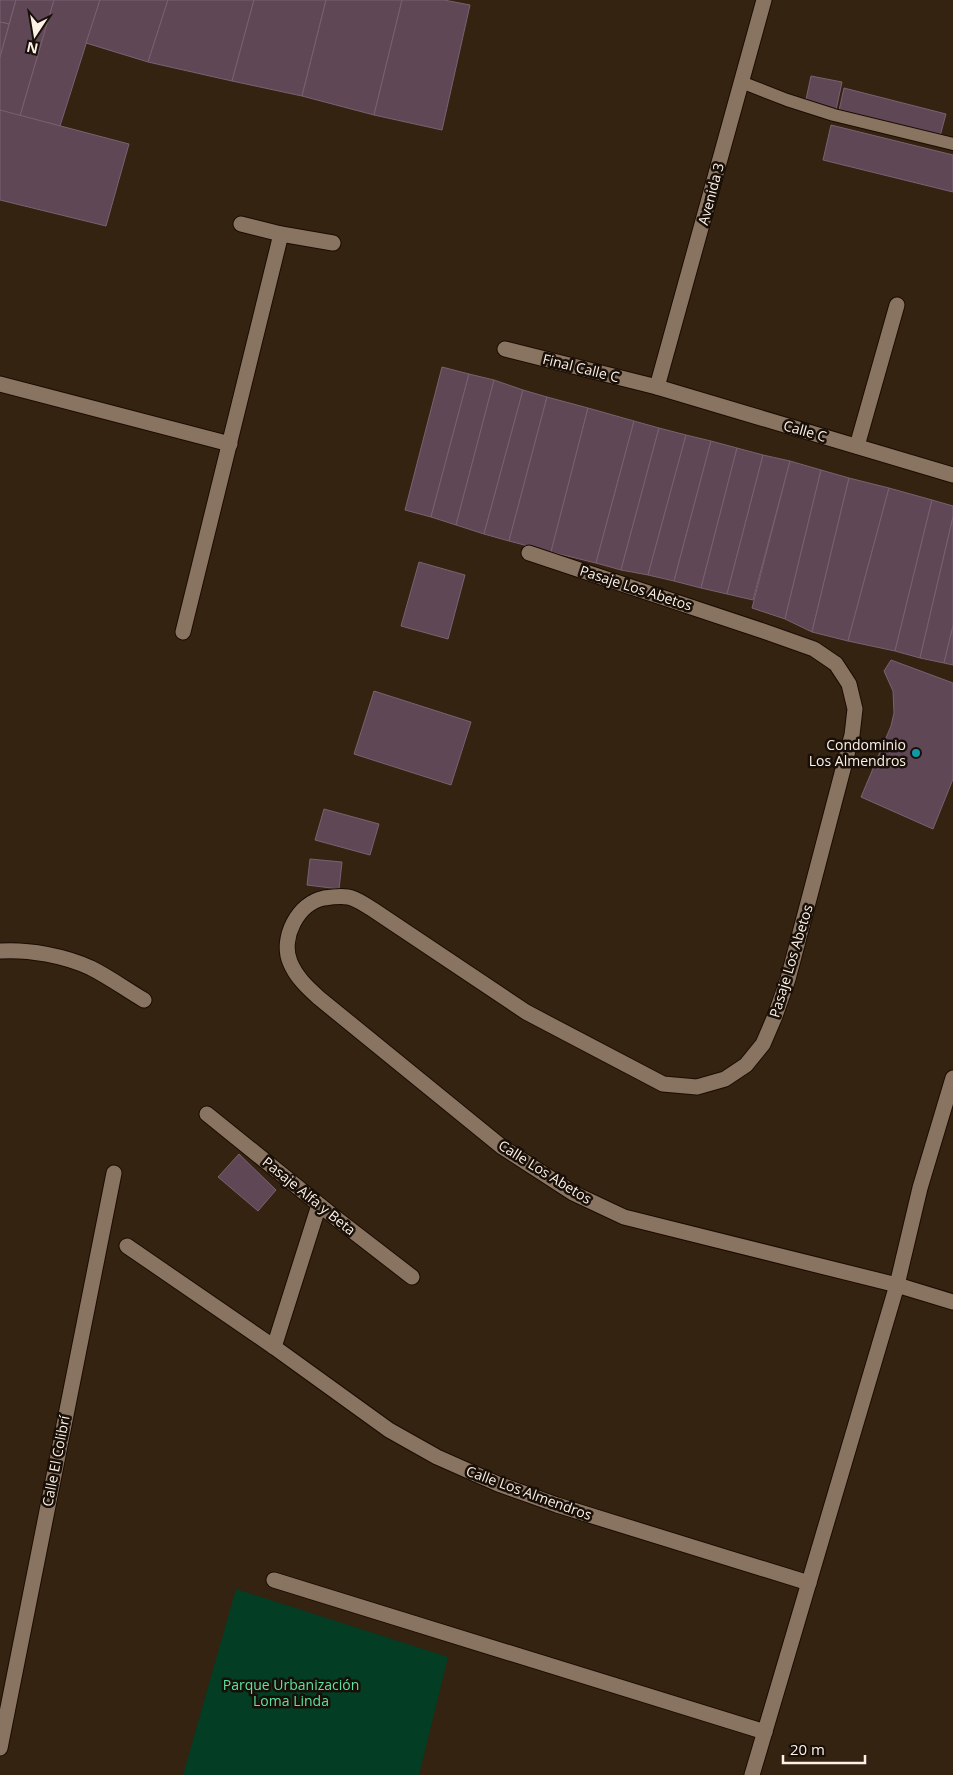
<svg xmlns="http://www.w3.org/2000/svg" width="953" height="1775" font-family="'Open Sans',sans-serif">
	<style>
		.green { fill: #023d24 }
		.building { fill: #5f4756; stroke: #7a6170 }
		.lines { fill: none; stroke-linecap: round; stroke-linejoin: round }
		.lane-casing { stroke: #1c0c00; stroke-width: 14 }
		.street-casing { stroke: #1c0c00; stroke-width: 17 }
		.lane { stroke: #897461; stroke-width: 12 }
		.street { stroke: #897461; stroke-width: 15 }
		.culture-dot { fill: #0f9aa8; stroke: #170f08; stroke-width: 2 }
		.labels { text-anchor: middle; stroke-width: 5; stroke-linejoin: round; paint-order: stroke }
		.street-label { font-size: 14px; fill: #fdf0e6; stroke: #170f08 }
		.poi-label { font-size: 14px; fill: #fdf0e6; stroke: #170f08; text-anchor: end }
		.park-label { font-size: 14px; fill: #5be3a1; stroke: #170f08 }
	</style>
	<rect width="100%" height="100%" fill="#352312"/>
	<polygon class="green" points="236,1589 448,1657 419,1775 183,1775"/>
	<g class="building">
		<polygon points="0,0 16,0 9,24 0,22"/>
		<polygon points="16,0 54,0 20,116 0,111 0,57"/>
		<polygon points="54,0 100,0 60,126 20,116"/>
		<polygon points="100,0 168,0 148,62 86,43"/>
		<polygon points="168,0 254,0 232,81 148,62"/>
		<polygon points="254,0 326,0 302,96 232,81"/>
		<polygon points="326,0 402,0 374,115 302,96"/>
		<polygon points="402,0 444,0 470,5 442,130 374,115"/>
		<polygon points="0,22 9,24 0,57"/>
		<polygon points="811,76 842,82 836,110 805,104"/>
		<polygon points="844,88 946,114 939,140 838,115"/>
		<polygon points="0,110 129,144 106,226 0,200"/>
		<polygon points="831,125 953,155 953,192 823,160"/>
		<polygon points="442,367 469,374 431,517 405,510"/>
		<polygon points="469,374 494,380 456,525 431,517"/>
		<polygon points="494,380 523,390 484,534 456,525"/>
		<polygon points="523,390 547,397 509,541 484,534"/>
		<polygon points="547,397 588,408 551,552 509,541"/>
		<polygon points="588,408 634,421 596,563 551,552"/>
		<polygon points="634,421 659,428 621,570 596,563"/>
		<polygon points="659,428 686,435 648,575 621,570"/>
		<polygon points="686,435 711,441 674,581 648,575"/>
		<polygon points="711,441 737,448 701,588 674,581"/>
		<polygon points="737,448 763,455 727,594 701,588"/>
		<polygon points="763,455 790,461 753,600 727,594"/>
		<polygon points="790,461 821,470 785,619 752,608"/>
		<polygon points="821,470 849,478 812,632 785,619"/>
		<polygon points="849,478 889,488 848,641 812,632"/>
		<polygon points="889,488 932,500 895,651 848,641"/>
		<polygon points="932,500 953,506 953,517 920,658 895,651"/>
		<polygon points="953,517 953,626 944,663 920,658"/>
		<polygon points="419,562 465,575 448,639 401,626"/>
		<polygon points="953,626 953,665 944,663"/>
		<polygon points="891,660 953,683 953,779 933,829 861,797 891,726 894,713 893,691 884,671"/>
		<polygon points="374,691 471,722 451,785 354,754"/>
		<polygon points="324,809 379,824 370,855 315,840"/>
		<polygon points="310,859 342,862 339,889 307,885"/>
		<polygon points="239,1154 276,1190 258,1211 218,1177"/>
	</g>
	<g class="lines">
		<g class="lane-casing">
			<polyline id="lane" points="741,82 787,100 834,115 953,144"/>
		</g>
		<g class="street-casing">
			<g id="street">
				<polyline points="241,224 281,234 333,243"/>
				<polyline points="505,349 657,387 953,475"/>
				<polyline points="0,384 230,444"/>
				<polyline points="657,387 764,0"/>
				<polyline points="857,446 897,305"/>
				<path d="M 529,553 L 766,632 L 814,649 L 836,664 L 849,684 L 855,709 L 852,735 L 788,979 L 775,1016 L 763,1044 L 746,1065 L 725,1079 L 697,1087 L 663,1084 L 526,1012 L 372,909 C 365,905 356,898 348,897 C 341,896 331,897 324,898 C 298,903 280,938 290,962 C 296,977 307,987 319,998 L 502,1147 L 573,1193 L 624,1217 L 897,1285 L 953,1302"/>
				<polyline points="183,632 281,234"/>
				<path d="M 0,951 C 29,949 65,956 91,968 C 109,977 127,990 144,1000"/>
				<polyline points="207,1114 337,1219 412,1277"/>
				<polyline points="127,1246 274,1347 389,1430 437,1457 498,1484 557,1505 809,1583"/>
				<polyline points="274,1347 319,1205"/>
				<polyline points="274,1580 765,1732"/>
				<polyline points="0,1748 114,1173"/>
				<polyline points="752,1775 897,1285 920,1188 953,1078"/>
			</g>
		</g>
		<use href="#lane" class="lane"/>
		<use href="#street" class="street"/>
	</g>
	<circle class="culture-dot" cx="916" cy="753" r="5"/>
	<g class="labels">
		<g class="street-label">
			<text transform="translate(711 194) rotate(-75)" y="5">Avenida 3</text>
			<text transform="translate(581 368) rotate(14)" y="5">Final Calle C</text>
			<text transform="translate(805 431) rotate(16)" y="5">Calle C</text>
			<text transform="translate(636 588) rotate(18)" y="5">Pasaje Los Abetos</text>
			<text transform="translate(791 961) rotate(-73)" y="5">Pasaje Los Abetos</text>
			<text transform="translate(545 1172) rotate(32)" y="5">Calle Los Abetos</text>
			<text transform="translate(309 1196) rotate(39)" y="5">Pasaje Alfa y Beta</text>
			<text transform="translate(56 1461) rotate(-79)" y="5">Calle El Colibrí</text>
			<text transform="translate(529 1493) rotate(20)" y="5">Calle Los Almendros</text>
		</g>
		<g class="poi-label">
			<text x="906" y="750">Condominio<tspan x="906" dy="16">Los Almendros</tspan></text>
		</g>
		<g class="park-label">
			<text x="291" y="1690">Parque Urbanización<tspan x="291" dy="16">Loma Linda</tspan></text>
		</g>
	</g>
	<g transform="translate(35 35) rotate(192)" stroke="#170f08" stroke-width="4" paint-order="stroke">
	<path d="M0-4L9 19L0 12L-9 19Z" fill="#fdf0e6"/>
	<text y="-8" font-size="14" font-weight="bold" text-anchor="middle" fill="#fdf0e6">N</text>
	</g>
	<path d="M783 1755v8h82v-8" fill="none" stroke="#fdf0e6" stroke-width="2.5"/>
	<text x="790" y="1755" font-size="15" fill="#fdf0e6" stroke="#170f08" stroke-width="4" paint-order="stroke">20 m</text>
</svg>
